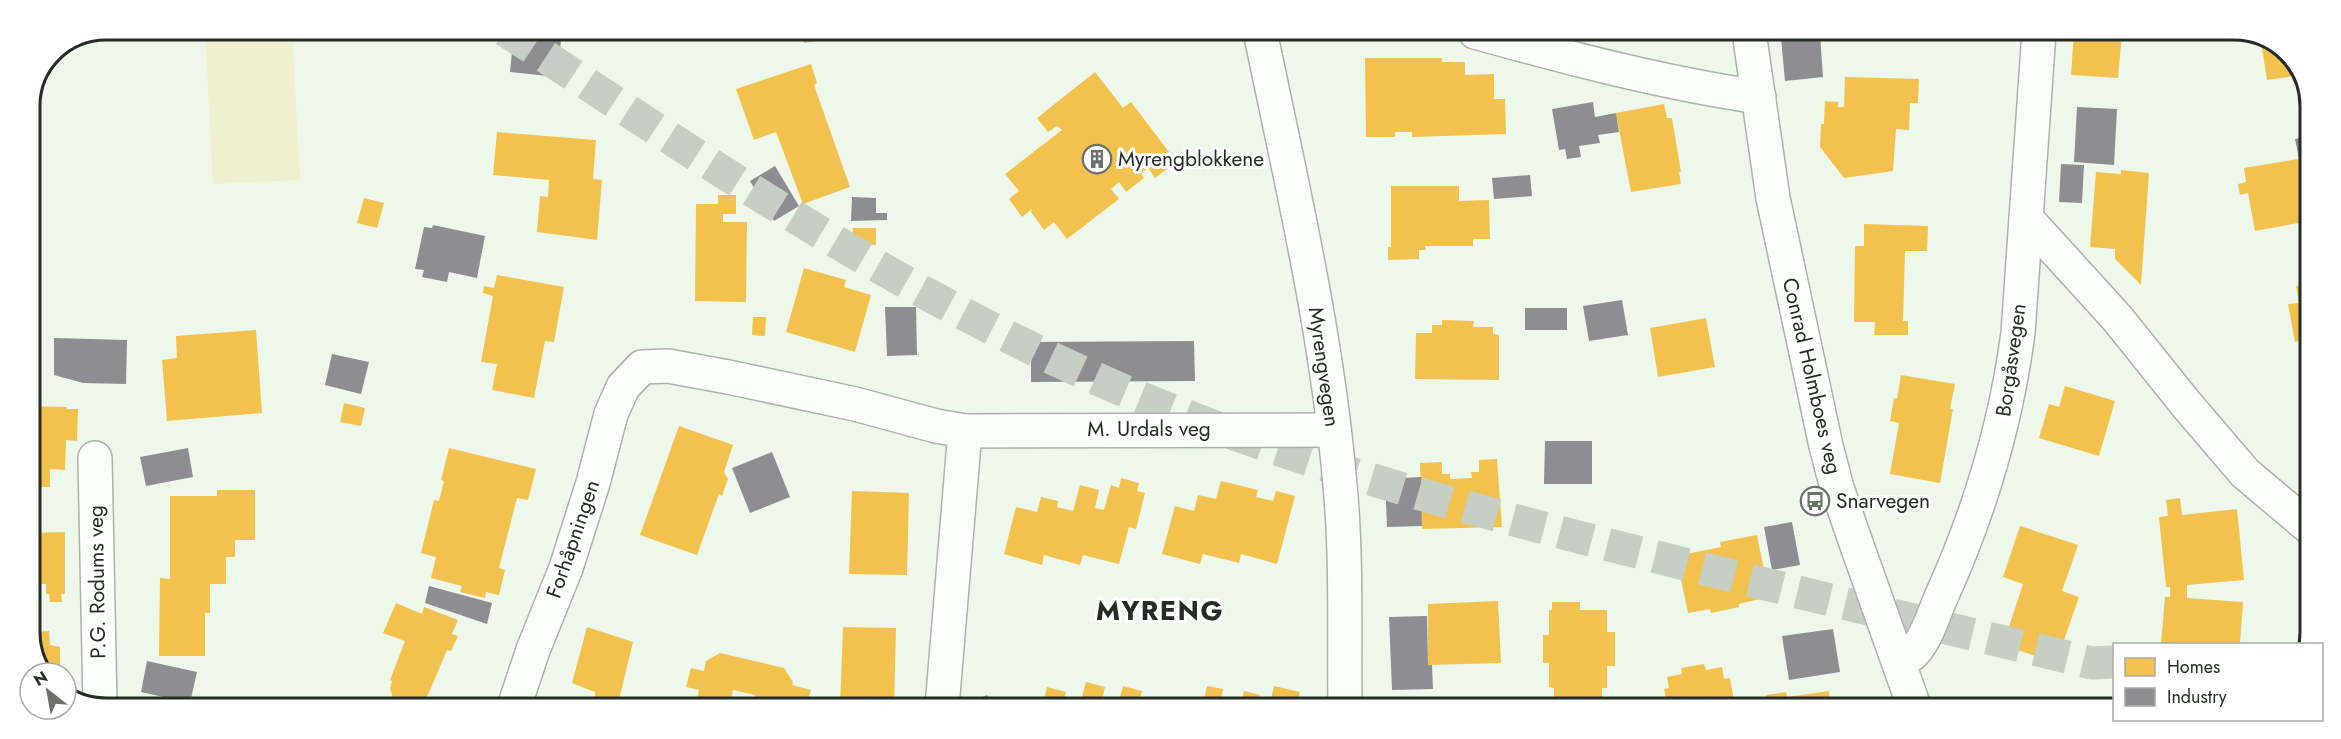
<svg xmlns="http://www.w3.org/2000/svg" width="2341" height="739" font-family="Jost,sans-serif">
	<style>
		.green { fill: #eef0cf }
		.homes { fill: #f2c14e }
		.industry { fill: #8d8d92 }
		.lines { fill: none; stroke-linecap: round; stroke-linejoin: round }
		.primary-tunnel { stroke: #c5cfc3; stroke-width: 33; stroke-dasharray: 33 16; stroke-linecap: butt }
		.minor-casing { stroke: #aab3aa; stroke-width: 36 }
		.minor { stroke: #fcfefc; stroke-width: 33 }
		.labels { text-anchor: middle; stroke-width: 6; stroke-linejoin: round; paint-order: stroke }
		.poi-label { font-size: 21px; fill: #242c23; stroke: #fff; text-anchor: start }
		.street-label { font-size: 21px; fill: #242c23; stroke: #fff }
		.district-label { font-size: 27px; font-weight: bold; letter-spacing: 1.5px; fill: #242c23; stroke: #fff }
		.rim { fill: none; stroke: #242c23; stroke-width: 3 }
	</style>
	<rect width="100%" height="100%" fill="#edf8eb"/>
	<polygon class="green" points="205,30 292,30 300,180 213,184"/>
	<g class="homes">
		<polygon points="802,31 821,31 823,40 804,43"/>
		<polygon points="1616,32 1647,32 1647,33 1619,40"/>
		<polygon points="2074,32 2122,33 2118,78 2071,75"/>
		<polygon points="2260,36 2295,60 2302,79 2294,80 2294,76 2267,80"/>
		<polygon points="1365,58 1442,58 1442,62 1465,62 1465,75 1494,74 1494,99 1505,99 1506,134 1412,137 1412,132 1395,132 1395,137 1366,137"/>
		<polygon points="811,64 817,83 814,85 850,187 803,204 776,132 754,140 736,89"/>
		<polygon points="1095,72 1123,108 1131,102 1169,152 1166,153 1174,164 1155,178 1148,168 1141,173 1144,178 1126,192 1119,182 1111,189 1119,199 1067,239 1054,222 1044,230 1031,212 1032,209 1022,217 1009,199 1019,191 1005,174 1062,130 1057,126 1048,132 1037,118"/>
		<polygon points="1845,77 1919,79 1918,103 1910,103 1909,130 1896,129 1893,171 1844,178 1820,147 1821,124 1824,124 1825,101 1838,102 1838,107 1844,107"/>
		<polygon points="1664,104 1667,118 1672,118 1681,172 1679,172 1681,184 1631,192 1616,113"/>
		<polygon points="497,132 596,140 593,179 602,180 597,240 537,232 540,196 548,197 549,180 493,175"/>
		<polygon points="2311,157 2310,221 2255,231 2248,193 2240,195 2238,184 2246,182 2244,168"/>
		<polygon points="2121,170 2149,173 2141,285 2115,259 2115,249 2090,247 2096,172 2121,174"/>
		<polygon points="1391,186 1459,186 1459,201 1489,200 1490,239 1473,239 1473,246 1425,246 1426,250 1419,250 1419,259 1388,260 1388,247 1391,247"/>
		<polygon points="718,195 736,195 736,214 723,214 723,222 747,222 746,302 695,301 696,204 718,204"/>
		<polygon points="364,198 384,203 377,228 357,223"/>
		<polygon points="1864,224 1928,226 1927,251 1905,251 1903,321 1908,321 1908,335 1874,335 1875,322 1854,322 1855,246 1864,246"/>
		<rect x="853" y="228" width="23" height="17"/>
		<polygon points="804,268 846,280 844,287 871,295 855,352 786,332"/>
		<polygon points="497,275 564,287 554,342 545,341 534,398 492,390 497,364 481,362 493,296 483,293 484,286 494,288"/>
		<polygon points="2310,283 2310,350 2307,350 2305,340 2295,342 2288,304 2299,303 2296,286"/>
		<polygon points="753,317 766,317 765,336 752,335"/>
		<polygon points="1706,318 1715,367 1658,377 1650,328"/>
		<polygon points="1442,320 1474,321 1473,327 1493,327 1493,334 1499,335 1499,380 1415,379 1416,333 1432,333 1432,325 1442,325"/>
		<polygon points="256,330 262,413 167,421 162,360 177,358 176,336"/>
		<polygon points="1901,375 1955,384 1950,409 1953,409 1940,483 1890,474 1899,423 1890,421 1894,398 1897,399"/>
		<polygon points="2065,386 2115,401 2099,456 2039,438 2049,404 2059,407"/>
		<polygon points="344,403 365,408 361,426 340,422"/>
		<polygon points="30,406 67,407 67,409 78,409 77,441 66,440 65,470 50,469 50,487 30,487"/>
		<polygon points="679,426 733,445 724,472 728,479 722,496 719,494 697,555 640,535"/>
		<polygon points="2302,427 2309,427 2309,466 2304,467"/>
		<polygon points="449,448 536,469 528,500 517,498 499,568 505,570 499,595 486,592 485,598 460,592 462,586 431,578 436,557 421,553 434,500 439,501 444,481 441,480"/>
		<polygon points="1497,459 1502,527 1422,529 1420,463 1442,462 1442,474 1450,474 1450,479 1472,478 1471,472 1479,472 1479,460"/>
		<polygon points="1121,478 1139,483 1137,491 1145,493 1136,529 1129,527 1119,564 1083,555 1080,565 1044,555 1042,565 1004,554 1016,507 1037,512 1041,497 1058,501 1057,507 1073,511 1080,485 1099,490 1095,508 1104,510 1111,485 1119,488"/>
		<polygon points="1221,481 1258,490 1256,497 1273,501 1276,491 1295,496 1277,564 1241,554 1239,563 1203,554 1200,564 1162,554 1175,506 1194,511 1198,495 1216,499"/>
		<polygon points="217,490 255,490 255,540 235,540 235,557 226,557 226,584 210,584 210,613 205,613 205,656 159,656 160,578 170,579 170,496 217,496"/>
		<polygon points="852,491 909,493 907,575 849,574"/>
		<polygon points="2180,498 2182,515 2237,509 2244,580 2187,585 2187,598 2243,602 2240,644 2161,644 2165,597 2170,597 2170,587 2166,587 2159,517 2168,516 2166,500"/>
		<polygon points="2020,526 2078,545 2062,591 2079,597 2056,663 2003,645 2023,584 2003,577"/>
		<polygon points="65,532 65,594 61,594 62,602 50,602 49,594 46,594 46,584 30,584 30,533"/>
		<polygon points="1757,535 1764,570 1755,572 1760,599 1739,604 1739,607 1711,613 1710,609 1688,613 1676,556 1721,547 1720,542"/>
		<polygon points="1498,601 1501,663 1428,665 1428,604"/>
		<polygon points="1552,602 1580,602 1580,610 1607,610 1607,632 1615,632 1615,666 1607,666 1607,688 1602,688 1602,702 1554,702 1554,688 1549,687 1549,663 1543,663 1543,635 1549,635 1549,610 1552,610"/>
		<polygon points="396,603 422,614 424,607 458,620 452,634 458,636 451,651 447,650 428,695 414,707 394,701 390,688 392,681 390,680 405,641 383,633"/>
		<polygon points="587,627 633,642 618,704 595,701 595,692 572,683"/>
		<polygon points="843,627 896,628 894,707 840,707"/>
		<polygon points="49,631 50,645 60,647 60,666 51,669 51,673 45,673 30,638 30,632"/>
		<polygon points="720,653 784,668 793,682 792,685 811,690 806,707 753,707 755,695 733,690 729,707 695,707 699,690 686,687 691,668 704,671 706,661"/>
		<polygon points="1704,664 1706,670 1722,667 1724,679 1730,678 1734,701 1729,702 1730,708 1668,708 1664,689 1669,688 1667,677 1682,674 1681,668"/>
		<polygon points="1086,682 1105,687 1102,700 1118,705 1123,686 1142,691 1137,708 1021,707 1023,699 1043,704 1047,687 1066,692 1064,700 1080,704"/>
		<polygon points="1207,686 1223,689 1221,700 1241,705 1244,691 1260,695 1259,700 1270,703 1274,686 1300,692 1296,708 1169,708 1171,698 1203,705"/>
		<polygon points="1829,691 1831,708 1768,708 1766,695 1786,692 1787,697"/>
	</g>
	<g class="industry">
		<polygon points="514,31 562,31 557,77 510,72"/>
		<polygon points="1820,34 1823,77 1785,81 1781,38"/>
		<polygon points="1593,102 1595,117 1616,113 1619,132 1598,135 1600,143 1579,146 1581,157 1567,159 1565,149 1559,150 1552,109"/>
		<polygon points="2077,107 2117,109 2114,165 2074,162"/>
		<polygon points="2311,136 2311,157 2299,159 2295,139"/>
		<polygon points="2061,164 2084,165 2082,203 2059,202"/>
		<polygon points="775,166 799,206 774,221 750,181"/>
		<polygon points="1530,175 1532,196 1494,199 1492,178"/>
		<polygon points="852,197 876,198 876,213 887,213 887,220 851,221"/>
		<polygon points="433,225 485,236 477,278 449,272 447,282 422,277 424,270 415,269 424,227 432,228"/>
		<polygon points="1622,300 1628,335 1589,341 1583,306"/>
		<polygon points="885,307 916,307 917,355 887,356"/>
		<rect x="1525" y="308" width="42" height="22"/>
		<polygon points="54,338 127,340 126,384 83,383 54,375"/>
		<polygon points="1194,341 1195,381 1031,382 1031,342"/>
		<polygon points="332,354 369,362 361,394 325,385"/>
		<polygon points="1545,441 1592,441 1592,484 1544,484"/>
		<polygon points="188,448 193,477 146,486 140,457"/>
		<polygon points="772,452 790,497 750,513 732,468"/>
		<polygon points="1421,477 1422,526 1387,527 1385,479"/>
		<polygon points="1792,522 1800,565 1772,570 1764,527"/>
		<polygon points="429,586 492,603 487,624 425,603"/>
		<polygon points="1427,616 1428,665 1432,665 1433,689 1392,690 1389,617"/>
		<polygon points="1833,629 1840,672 1789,680 1782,636"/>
		<polygon points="147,661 197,672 190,703 141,692"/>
		<polygon points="987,695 993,707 960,707"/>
	</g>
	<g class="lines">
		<path class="primary-tunnel" d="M 505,30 C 717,169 929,314 1166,408 C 1316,468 1472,510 1629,550 C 1783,589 1938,626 2092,663 L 2114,662"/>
		<g class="minor-casing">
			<g id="minor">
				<path d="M 1260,31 C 1291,181 1327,332 1340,485 C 1347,559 1344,634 1345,708"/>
				<path d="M 1475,32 C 1568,58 1663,83 1759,97"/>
				<polyline points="1749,32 1773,198 1826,446 1837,488 1856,543 1915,709"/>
				<polyline points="2026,218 2117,318 2186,404 2245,473 2309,527"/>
				<polyline points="95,458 100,706"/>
				<path d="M 1899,663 C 1904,660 1910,656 1914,652 C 1927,638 1934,613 1942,595 C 1980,511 2006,424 2018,333 L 2039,32"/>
				<polyline points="514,707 533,650 566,568 593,483 611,414 623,387 642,367 668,366 728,377 855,404 936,426 965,431 1334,430"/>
				<polyline points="942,707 965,431"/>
			</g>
		</g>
		<use href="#minor" class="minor"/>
	</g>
	<defs>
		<g id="building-ring" transform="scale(1.5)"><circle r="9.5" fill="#fff" stroke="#6a7369" stroke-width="1.5"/><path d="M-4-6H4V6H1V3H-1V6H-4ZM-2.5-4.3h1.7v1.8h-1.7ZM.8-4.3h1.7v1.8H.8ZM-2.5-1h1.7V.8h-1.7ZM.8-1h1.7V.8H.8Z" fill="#6a7369"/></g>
		<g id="bus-ring" transform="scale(1.5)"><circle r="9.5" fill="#fff" stroke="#6a7369" stroke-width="1.5"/><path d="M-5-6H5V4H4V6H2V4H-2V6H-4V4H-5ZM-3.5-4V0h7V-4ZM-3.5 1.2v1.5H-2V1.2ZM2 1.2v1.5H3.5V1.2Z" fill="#6a7369"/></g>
	</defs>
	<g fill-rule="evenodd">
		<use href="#building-ring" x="1097" y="159"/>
		<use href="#bus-ring" x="1815" y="501"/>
	</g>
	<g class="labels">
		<g class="poi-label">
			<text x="1118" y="166">Myrengblokkene</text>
			<text x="1836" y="508">Snarvegen</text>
		</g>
		<g class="street-label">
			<text transform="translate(2011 360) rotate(-82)" y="7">Borgåsvegen</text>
			<text transform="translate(1324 367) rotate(82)" y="7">Myrengvegen</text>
			<text transform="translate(1812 376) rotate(77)" y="7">Conrad Holmboes veg</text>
			<text x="1149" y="436">M. Urdals veg</text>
			<text transform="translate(573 539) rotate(-71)" y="7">Forhåpningen</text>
			<text transform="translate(97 582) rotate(-91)" y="7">P.G. Rodums veg</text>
		</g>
		<g class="district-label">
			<text x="1160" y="620">MYRENG</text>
		</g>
	</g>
	<path d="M0 0H2341V739H0ZM106 40H2234A66 66 0 0 1 2300 106V632A66 66 0 0 1 2234 698H106A66 66 0 0 1 40 632V106A66 66 0 0 1 106 40Z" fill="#fff" fill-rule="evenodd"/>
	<path class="rim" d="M106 40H2234A66 66 0 0 1 2300 106V632A66 66 0 0 1 2234 698H106A66 66 0 0 1 40 632V106A66 66 0 0 1 106 40Z"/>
	<rect x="2113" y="643" width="210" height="78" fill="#ffffff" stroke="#a7aba7" stroke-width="1.5"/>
	<rect x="2125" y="658" width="30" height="18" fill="#f2c14e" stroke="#a7aba7" stroke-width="1.5"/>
	<text x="2167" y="673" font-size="18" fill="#242c23">Homes</text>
	<rect x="2125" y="688" width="30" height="18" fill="#8d8d92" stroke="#a7aba7" stroke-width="1.5"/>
	<text x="2167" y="703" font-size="18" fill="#242c23">Industry</text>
	<g transform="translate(48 691) rotate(329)"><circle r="28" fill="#ffffff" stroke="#a7aba7" stroke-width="1.5"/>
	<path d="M0-4.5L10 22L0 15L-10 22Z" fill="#6a7369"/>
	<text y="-9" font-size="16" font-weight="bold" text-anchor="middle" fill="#242c23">N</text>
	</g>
</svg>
